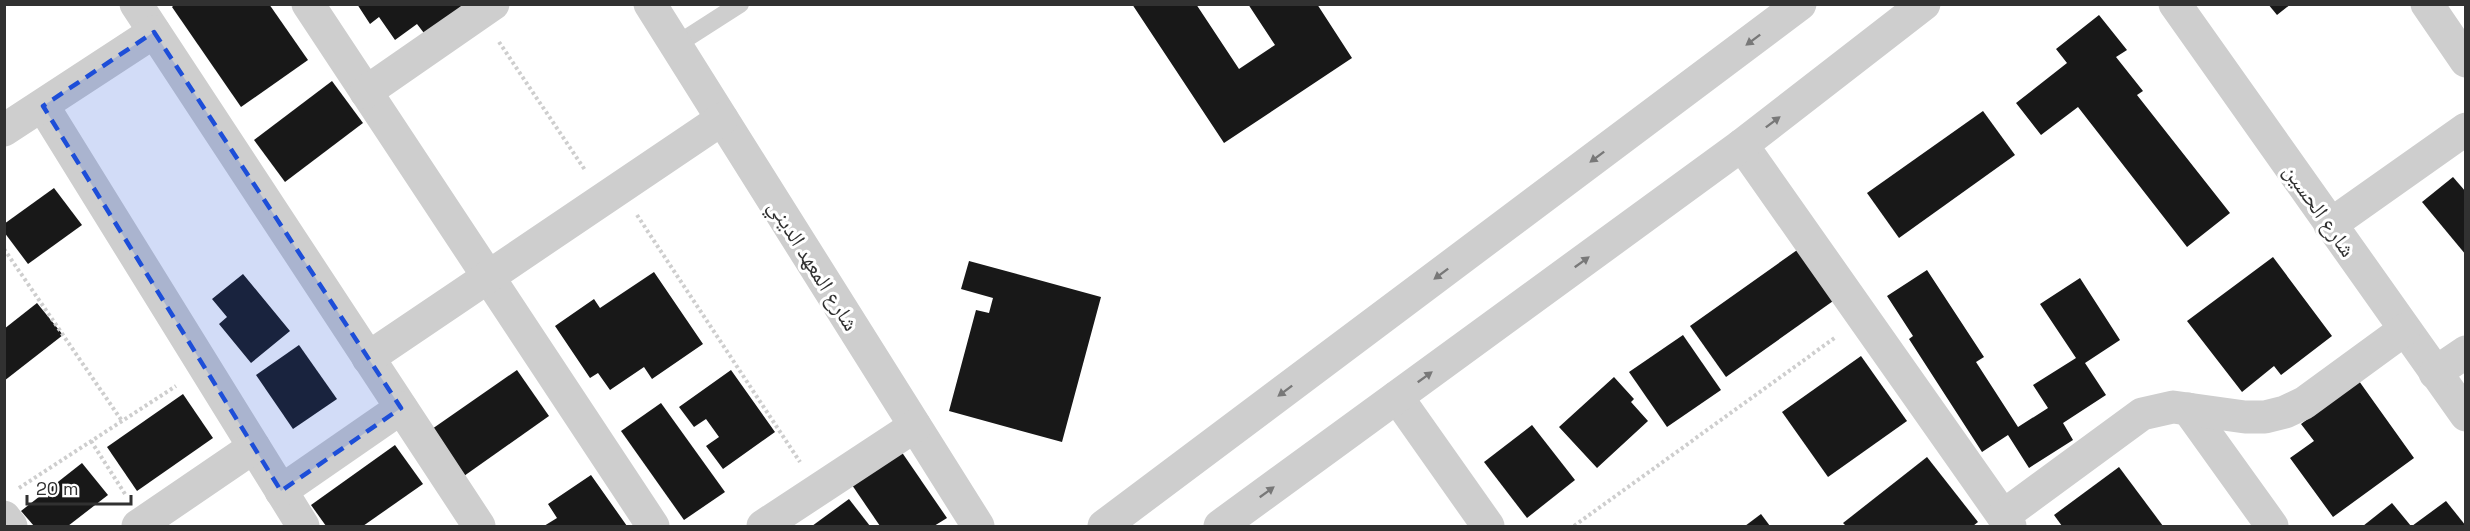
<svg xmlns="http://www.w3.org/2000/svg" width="2470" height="531" font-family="'Space Grotesk','Noto Naskh Arabic',sans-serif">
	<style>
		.building { fill: #181818 }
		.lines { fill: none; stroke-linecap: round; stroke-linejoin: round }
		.path { stroke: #cecece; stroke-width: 4; stroke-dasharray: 3 3; stroke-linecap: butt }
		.lane { stroke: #cecece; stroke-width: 18 }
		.street { stroke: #cecece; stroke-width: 33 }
		.oneway { fill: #787878 }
		.marked { fill: #1d4ed8; fill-opacity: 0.2; stroke: #1d4ed8; stroke-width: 4.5; stroke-dasharray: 12 8; stroke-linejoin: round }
		.labels { text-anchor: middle; stroke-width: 6; stroke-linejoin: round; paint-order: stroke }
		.street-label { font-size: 22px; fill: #313131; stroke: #fff }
	</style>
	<rect width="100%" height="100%" fill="#fff"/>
	<g class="building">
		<polygon points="175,4 269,4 308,60 241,107 172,7"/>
		<polygon points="357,4 464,4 427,37 417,24 395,40 379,17 370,24"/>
		<polygon points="1132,4 1196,4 1239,69 1275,45 1248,4 1317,4 1352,58 1224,143"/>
		<polygon points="2268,4 2291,4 2277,15"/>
		<polygon points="2099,15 2127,50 2116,57 2143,91 2137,95 2230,213 2187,247 2078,107 2041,135 2016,103 2067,63 2056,49"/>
		<polygon points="332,81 363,123 285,182 254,140"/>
		<polygon points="1983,111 2015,155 1899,238 1867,193"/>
		<polygon points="2453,177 2466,192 2466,255 2422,202"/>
		<polygon points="54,188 82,225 28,264 4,232 4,224"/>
		<polygon points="1807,243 1843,294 1726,377 1690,326"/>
		<polygon points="2273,257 2332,336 2281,375 2274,366 2242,392 2187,321"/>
		<polygon points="969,261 1101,297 1062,442 949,411 976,310 989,313 993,298 961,289"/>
		<polygon points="1927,270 1984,357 1976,362 2018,427 2048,408 2033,385 2076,358 2040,304 2080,278 2120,340 2085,363 2106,395 2063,423 2073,440 2029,468 2008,435 1982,452 1909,339 1913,336 1887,296"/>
		<polygon points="654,272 703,344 652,379 644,367 610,390 598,373 590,378 555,326 594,299 600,308"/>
		<polygon points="243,274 290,331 251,363 219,324 227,317 212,299"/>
		<polygon points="37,303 63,335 4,381 4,329"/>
		<polygon points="1683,335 1721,390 1667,427 1629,372"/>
		<polygon points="299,345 337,399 293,429 256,375"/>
		<polygon points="1861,356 1907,421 1828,477 1782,412"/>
		<polygon points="517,370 549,416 464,476 432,429"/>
		<polygon points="731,370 775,432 723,469 706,446 719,437 706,419 694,427 679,407"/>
		<polygon points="1614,377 1634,399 1631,402 1648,421 1597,468 1559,427"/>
		<polygon points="2359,381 2414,458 2333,517 2290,458 2314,441 2301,424"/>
		<polygon points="183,394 213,438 137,491 107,447"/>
		<polygon points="661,403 725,492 684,520 621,431"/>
		<polygon points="1532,425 1575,480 1527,518 1484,462"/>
		<polygon points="395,445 423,484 363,526 326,526 311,505"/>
		<polygon points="901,451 947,518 934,526 880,526 852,485"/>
		<polygon points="1927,457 1978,522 1973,526 1846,526 1843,523"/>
		<polygon points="82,463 108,495 68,526 34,526 21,511"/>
		<polygon points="2119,467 2163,526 2062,526 2054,515"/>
		<polygon points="591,475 627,526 544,526 557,518 548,504"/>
		<polygon points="849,499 870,526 812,526"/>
		<polygon points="2446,501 2466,526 2412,526"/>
		<polygon points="2392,503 2411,526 2363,526"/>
		<polygon points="1761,514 1770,526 1745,526"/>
	</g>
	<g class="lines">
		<g class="path">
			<polyline points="499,42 585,170"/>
			<polyline points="637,215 800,462"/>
			<polyline points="4,249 122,421"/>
			<polyline points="91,441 125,494"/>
			<polyline points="19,488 176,386"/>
			<polyline points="1574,526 1836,337"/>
		</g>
		<polyline class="lane" points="676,45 740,4"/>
		<g class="street">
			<polyline points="136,4 479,526"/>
			<polyline points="308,4 653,526"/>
			<polyline points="650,4 978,526"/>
			<polyline points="2175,4 2466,415"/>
			<polyline points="2427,4 2466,61"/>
			<polyline points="366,92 493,4"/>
			<polyline points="43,106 303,526"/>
			<polyline points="4,130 154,32"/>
			<polyline points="1742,145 2010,526"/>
			<polyline points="2330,225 2466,129"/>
			<polyline points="368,358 722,119"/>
			<polyline points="2435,373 2466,352"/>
			<polyline points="1397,397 1488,526"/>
			<polyline points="2188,409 2272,526"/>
			<polyline points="281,491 401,408"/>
			<polyline points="2003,516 2142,414 2173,407 2245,417 2265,417 2285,412 2304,403 2404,330"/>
			<polyline points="4,517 11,526"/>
			<polyline points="138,526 254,447"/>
			<polyline points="763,526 915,426"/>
			<polyline points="1104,526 1800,4"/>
			<polyline points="1220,526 1742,145 1924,4"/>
		</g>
	</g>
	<defs><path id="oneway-solid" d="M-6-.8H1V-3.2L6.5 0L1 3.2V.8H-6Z" transform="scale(1.5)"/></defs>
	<g class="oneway">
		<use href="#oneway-solid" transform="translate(1753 40) rotate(143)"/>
		<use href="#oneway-solid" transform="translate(1773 122) rotate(-37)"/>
		<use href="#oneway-solid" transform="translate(1597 157) rotate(143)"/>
		<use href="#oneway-solid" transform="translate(1582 262) rotate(-36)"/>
		<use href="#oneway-solid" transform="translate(1441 274) rotate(143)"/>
		<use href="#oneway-solid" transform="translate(1425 377) rotate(-36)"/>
		<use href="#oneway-solid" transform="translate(1285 391) rotate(143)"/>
		<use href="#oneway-solid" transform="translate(1267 492) rotate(-36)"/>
	</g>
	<path class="marked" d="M 154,32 L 401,408 L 281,491 L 43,106 Z"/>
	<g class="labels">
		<g class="street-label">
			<text transform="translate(2320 210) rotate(55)" y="8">شارع الحسين</text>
			<text transform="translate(814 265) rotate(58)" y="8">شارع المعهد الديني</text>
		</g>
	</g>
	<rect width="2470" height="531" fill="none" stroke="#313131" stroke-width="12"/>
	<path d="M27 495v9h104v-9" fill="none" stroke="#313131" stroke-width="3"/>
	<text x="36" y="495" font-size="18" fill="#313131" stroke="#ffffff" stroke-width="4.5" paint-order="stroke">20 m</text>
</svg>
